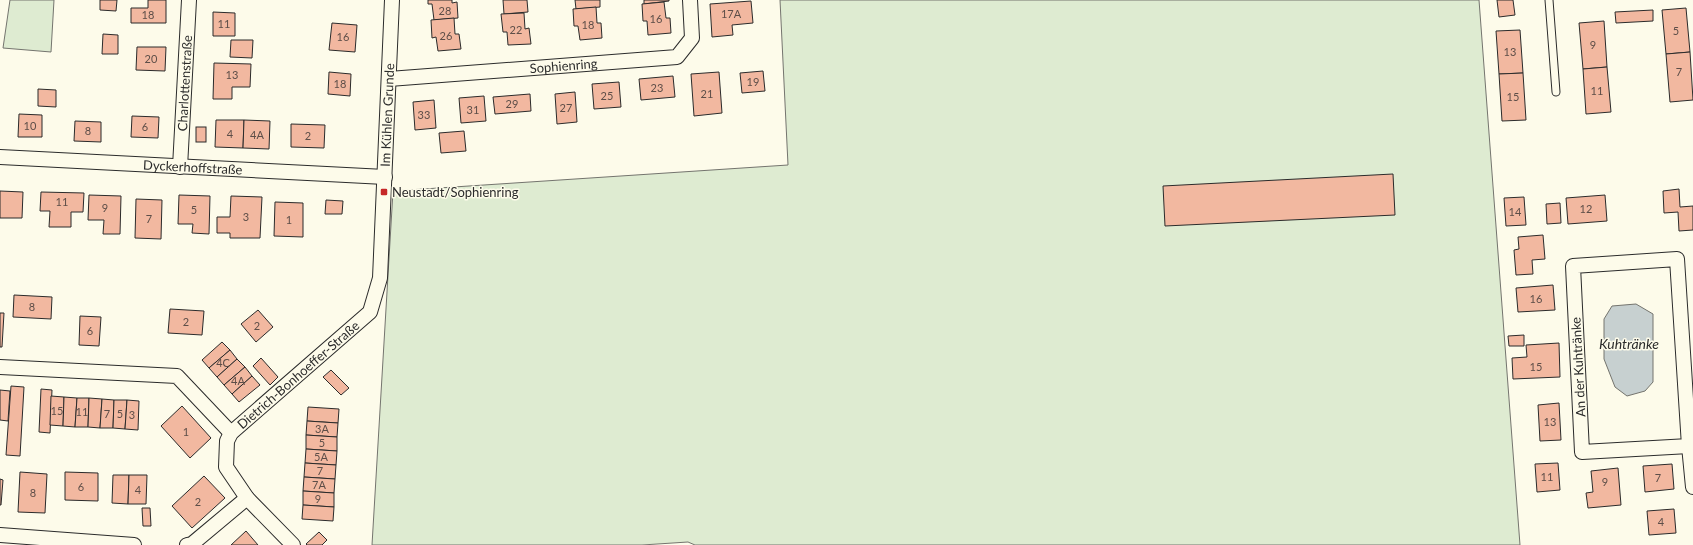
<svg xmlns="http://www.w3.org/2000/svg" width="1693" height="545" font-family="Lato,sans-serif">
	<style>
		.green { fill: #deebd1; stroke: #74746e }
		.water { fill: #c7d0d0; stroke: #74746e }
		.building { fill: #f2b8a0; stroke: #2b2b2b }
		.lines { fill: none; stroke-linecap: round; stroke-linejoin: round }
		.service-casing { stroke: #2b2b2b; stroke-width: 9 }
		.minor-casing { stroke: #2b2b2b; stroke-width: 16 }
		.service { stroke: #fdfbea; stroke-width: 7 }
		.minor { stroke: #fdfbea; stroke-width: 14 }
		.poi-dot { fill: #c62828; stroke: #fdfbea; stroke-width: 1.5 }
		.labels { text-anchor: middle; stroke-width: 3; stroke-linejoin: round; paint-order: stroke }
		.number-label { font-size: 11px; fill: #5d4e48 }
		.street-label { font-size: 13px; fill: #2b2b2b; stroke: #fdfbea }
		.poi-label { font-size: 13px; fill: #2b2b2b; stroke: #fdfbea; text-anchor: start }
		.water-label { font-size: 14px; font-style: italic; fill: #2b2b2b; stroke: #fdfbea }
	</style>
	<rect width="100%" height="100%" fill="#fdfbea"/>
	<g class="green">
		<polygon points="10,0 54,0 51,52 3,48"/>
		<polygon points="780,0 1479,0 1520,545 695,545 688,542 642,545 372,545 393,191 788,165"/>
	</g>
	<polygon class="water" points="1636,304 1653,314 1653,382 1645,391 1627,396 1615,387 1604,359 1604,319 1612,306"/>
	<g class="building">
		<polygon points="100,0 117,0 116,11 100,10"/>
		<polygon points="148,0 166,0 166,23 131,23 131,8 148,8"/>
		<polygon points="428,0 452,0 452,3 457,2 458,18 434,20 432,4 428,4"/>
		<polygon points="503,0 527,0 528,12 504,14"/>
		<polygon points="575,0 600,0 600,7 576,9"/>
		<polygon points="644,0 669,0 669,1 644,4"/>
		<polygon points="1497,0 1513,0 1515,15 1499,17"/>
		<polygon points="751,1 753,23 732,25 733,35 712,37 710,4"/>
		<polygon points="664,2 666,18 670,18 671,33 648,35 647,21 643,21 642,4"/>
		<polygon points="596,7 597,23 601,23 602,38 580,40 578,26 574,26 573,9"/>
		<polygon points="1686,8 1690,52 1666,54 1662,10"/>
		<polygon points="1653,10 1653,21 1616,23 1615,12"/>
		<polygon points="213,12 235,13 235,36 213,36"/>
		<polygon points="524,13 525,29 529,28 531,44 508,45 507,32 503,32 501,14"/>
		<polygon points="454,18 455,34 459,34 461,49 438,51 436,37 432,38 431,20"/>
		<polygon points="1604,21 1607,67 1583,69 1579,23"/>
		<polygon points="332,23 357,25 355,52 329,50"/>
		<polygon points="1520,30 1523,73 1499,74 1496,31"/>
		<polygon points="103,34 118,35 118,54 102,54"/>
		<polygon points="231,40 253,40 252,58 230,57"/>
		<polygon points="137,47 166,47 165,71 136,70"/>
		<polygon points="1690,52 1693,100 1670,102 1666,54"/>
		<polygon points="214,63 251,64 250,87 232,87 232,99 213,99"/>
		<polygon points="1607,67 1611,112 1586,114 1583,69"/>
		<polygon points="763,71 765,91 742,93 740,73"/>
		<polygon points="329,72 351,74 350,96 328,94"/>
		<polygon points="719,72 722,113 694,116 691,74"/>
		<polygon points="1523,73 1526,120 1502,121 1499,74"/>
		<polygon points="673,76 675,97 641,100 639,79"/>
		<polygon points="619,82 621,107 594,109 592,84"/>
		<polygon points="38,89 56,90 56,107 38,106"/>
		<polygon points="575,92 577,122 557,124 555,94"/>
		<polygon points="530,94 531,111 495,114 493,97"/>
		<polygon points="484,96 486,121 461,123 459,98"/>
		<polygon points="434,100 436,128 415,130 413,102"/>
		<polygon points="19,114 42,115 42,137 18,137"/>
		<polygon points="132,116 159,117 158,138 131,137"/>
		<polygon points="216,120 244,120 243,148 215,147"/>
		<polygon points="244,120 270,121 269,149 243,148"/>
		<polygon points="75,121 101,122 101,142 74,141"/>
		<polygon points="291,124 325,125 324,148 291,147"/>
		<rect x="196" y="127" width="10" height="15"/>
		<polygon points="464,131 466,151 441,153 439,133"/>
		<polygon points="1393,174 1395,215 1165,226 1163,186"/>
		<polygon points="1679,189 1680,207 1693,206 1693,230 1679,231 1678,212 1664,213 1663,191"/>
		<polygon points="0,191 23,192 22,218 0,218"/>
		<polygon points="41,192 84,193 83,212 71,212 71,227 49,227 50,211 40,211"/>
		<polygon points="89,195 121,196 120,234 103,234 104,220 88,220"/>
		<polygon points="179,195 210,196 209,234 192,233 193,224 178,224"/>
		<polygon points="1605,195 1607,221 1568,224 1566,198"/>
		<polygon points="231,196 262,197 260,238 230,238 230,233 217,233 217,217 230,217"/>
		<polygon points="1524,197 1526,225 1506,226 1504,198"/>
		<polygon points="136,199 162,200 161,239 135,238"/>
		<polygon points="326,200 343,201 342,214 325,214"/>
		<polygon points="275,202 303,203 303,237 274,236"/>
		<polygon points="1560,203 1561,223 1547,224 1546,204"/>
		<polygon points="1543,235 1545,259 1532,260 1533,274 1516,275 1514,250 1519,249 1518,237"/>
		<polygon points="1553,285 1555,310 1518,312 1516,288"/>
		<polygon points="14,295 52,297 51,319 13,317"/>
		<polygon points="170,309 204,311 202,335 168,333"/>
		<polygon points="258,310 273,327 256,342 241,324"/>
		<polygon points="0,313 4,313 2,347 0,347"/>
		<polygon points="80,316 101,317 99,346 79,345"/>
		<polygon points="1524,335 1524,346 1509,346 1508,336"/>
		<polygon points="222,342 230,350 209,368 202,360"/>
		<polygon points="1559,343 1560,377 1513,379 1512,358 1527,357 1526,345"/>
		<polygon points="230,350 237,359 217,377 209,368"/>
		<polygon points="261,358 278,377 270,385 253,366"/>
		<polygon points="237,359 245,367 224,385 217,377"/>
		<polygon points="245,367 252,376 232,394 224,385"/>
		<polygon points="331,370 349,388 341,395 323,377"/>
		<polygon points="252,376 260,385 239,402 232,394"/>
		<polygon points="11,386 24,387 20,456 6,455"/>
		<polygon points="41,389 52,390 50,433 39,432"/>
		<polygon points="0,390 10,391 8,421 0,420"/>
		<polygon points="51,396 64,397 63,426 50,425"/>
		<polygon points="64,397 77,398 75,427 63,426"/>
		<polygon points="77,398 89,398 88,427 75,427"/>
		<polygon points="89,398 102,399 100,428 88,427"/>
		<polygon points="102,399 114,400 113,428 100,428"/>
		<polygon points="114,400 127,400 125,429 113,428"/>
		<polygon points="127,400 139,401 138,430 125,429"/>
		<polygon points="1559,403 1561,440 1540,441 1538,405"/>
		<polygon points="182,406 211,438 190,458 161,426"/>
		<polygon points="308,407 339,409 338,423 307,421"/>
		<polygon points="307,421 338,423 337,437 306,435"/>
		<polygon points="306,435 337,437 337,451 306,449"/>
		<polygon points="306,449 337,451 336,465 305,463"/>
		<polygon points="305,463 336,465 335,479 304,477"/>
		<polygon points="1558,463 1560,490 1537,492 1535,464"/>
		<polygon points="1672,464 1674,489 1645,492 1643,466"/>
		<polygon points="1618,468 1621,505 1588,508 1586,493 1593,492 1591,471"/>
		<polygon points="20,472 47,474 45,513 18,512"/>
		<polygon points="65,472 98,473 98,501 65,500"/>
		<polygon points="113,475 129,475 128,504 112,503"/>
		<polygon points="129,475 147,475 146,504 128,504"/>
		<polygon points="204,476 225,498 192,528 172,506"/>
		<polygon points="304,477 335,479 334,493 303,491"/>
		<polygon points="0,479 3,480 1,505 0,505"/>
		<polygon points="303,491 334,493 334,507 303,505"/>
		<polygon points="303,505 334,507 333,521 302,519"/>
		<polygon points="142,508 150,508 151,526 143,526"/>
		<polygon points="1674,509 1676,533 1649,535 1647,511"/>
		<polygon points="246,531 258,545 231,545"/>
		<polygon points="319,532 327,540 322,545 307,545 306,544"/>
	</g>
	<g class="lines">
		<g class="service-casing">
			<polyline id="service" points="1549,0 1556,92"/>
		</g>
		<g class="minor-casing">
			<g id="minor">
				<path id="s1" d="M 389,79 L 677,57 L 692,38 L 690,0"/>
				<path id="s2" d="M 0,157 L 385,177"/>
				<path id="s3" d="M 180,167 L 189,0"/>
				<polygon points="1677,259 1689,446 1582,452 1573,266"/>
				<polyline points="0,367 177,376 231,433"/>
				<polyline points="1689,446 1693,487"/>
				<polyline points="0,535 134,545"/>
				<polyline points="187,545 192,544 247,498"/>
				<path id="s4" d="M 293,545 L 247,498 L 226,467 L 227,441 L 231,433 L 370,312 L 380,278 L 392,0"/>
			</g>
		</g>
		<use href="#service" class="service"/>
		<use href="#minor" class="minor"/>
	</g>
	<rect class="poi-dot" x="380" y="188" width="8" height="8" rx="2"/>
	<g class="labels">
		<g class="number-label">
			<text x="445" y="15">28</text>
			<text x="731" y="18">17A</text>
			<text x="148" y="19">18</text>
			<text x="656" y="23">16</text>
			<text x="224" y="28">11</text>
			<text x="588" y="29">18</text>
			<text x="516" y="34">22</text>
			<text x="1676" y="35">5</text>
			<text x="446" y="40">26</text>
			<text x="343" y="41">16</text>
			<text x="1593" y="49">9</text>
			<text x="1510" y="56">13</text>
			<text x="151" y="63">20</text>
			<text x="1679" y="76">7</text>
			<text x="232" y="79">13</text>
			<text x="753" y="86">19</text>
			<text x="340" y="88">18</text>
			<text x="657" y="92">23</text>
			<text x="1597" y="95">11</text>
			<text x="707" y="98">21</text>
			<text x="607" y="100">25</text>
			<text x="1513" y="101">15</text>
			<text x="512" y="108">29</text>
			<text x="566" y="112">27</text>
			<text x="473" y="114">31</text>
			<text x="424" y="119">33</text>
			<text x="30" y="130">10</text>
			<text x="145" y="131">6</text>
			<text x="88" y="135">8</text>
			<text x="230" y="138">4</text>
			<text x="257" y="139">4A</text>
			<text x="308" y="140">2</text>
			<text x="62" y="206">11</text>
			<text x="105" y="212">9</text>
			<text x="1586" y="213">12</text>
			<text x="194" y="214">5</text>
			<text x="1515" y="216">14</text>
			<text x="246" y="221">3</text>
			<text x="149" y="223">7</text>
			<text x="289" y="224">1</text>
			<text x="1536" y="303">16</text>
			<text x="32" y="311">8</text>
			<text x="186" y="326">2</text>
			<text x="257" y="330">2</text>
			<text x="90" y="335">6</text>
			<text x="223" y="367">4C</text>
			<text x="1536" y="371">15</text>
			<text x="238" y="385">4A</text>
			<text x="57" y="415">15</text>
			<text x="82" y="416">11</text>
			<text x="107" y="418">7</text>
			<text x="120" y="418">5</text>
			<text x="132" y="419">3</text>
			<text x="1550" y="426">13</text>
			<text x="322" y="433">3A</text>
			<text x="186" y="436">1</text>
			<text x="322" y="447">5</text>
			<text x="321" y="461">5A</text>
			<text x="320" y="475">7</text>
			<text x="1547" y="481">11</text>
			<text x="1658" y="482">7</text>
			<text x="1605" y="486">9</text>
			<text x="319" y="489">7A</text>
			<text x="81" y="491">6</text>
			<text x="138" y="494">4</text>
			<text x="33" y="497">8</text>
			<text x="318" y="503">9</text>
			<text x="198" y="506">2</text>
			<text x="1661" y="526">4</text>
		</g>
		<g class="street-label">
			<text dy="5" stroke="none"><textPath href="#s1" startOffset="175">Sophienring</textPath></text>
			<text dy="5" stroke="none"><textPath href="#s3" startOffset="84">Charlottenstraße</textPath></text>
			<text dy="5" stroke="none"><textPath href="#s4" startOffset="521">Im Kühlen Grunde</textPath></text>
			<text dy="5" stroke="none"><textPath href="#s2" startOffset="193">Dyckerhoffstraße</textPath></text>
			<text transform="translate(1578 367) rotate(-93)" y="5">An der Kuhtränke</text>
			<text dy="5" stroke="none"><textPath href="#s4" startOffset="227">Dietrich-Bonhoeffer-Straße</textPath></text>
		</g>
		<g class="poi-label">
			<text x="392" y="197">Neustadt/Sophienring</text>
		</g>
		<g class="water-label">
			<text x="1629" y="349">Kuhtränke</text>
		</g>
	</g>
</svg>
